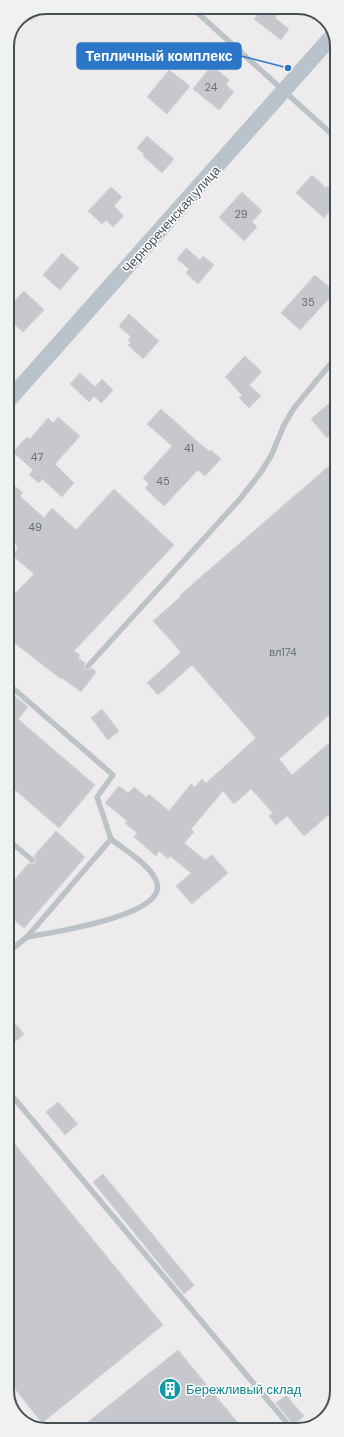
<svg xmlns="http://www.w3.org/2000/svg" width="344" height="1437" font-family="'DM Sans',sans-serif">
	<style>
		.building { fill: #c7c8ce; stroke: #d0d2d7 }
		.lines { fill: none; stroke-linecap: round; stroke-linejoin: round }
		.lane { stroke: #bbc3c9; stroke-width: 5.5 }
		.street { stroke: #bbc3c9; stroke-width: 11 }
		.secondary { stroke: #b9c3cc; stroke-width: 16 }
		.labels { text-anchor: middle; stroke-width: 3; stroke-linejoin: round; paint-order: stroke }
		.number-label { font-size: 11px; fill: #666d74 }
		.street-label { font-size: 13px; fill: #464f56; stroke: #fff }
		.culture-label { font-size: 13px; fill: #0d838f; stroke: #fff; text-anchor: start }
		.rim { fill: none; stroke: #464f56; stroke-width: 2 }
		.leader { fill: none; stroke: #2c76c8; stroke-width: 1.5 }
		.callout-dot { fill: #2c76c8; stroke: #fff; stroke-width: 1.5 }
		.callout { fill: #2c76c8; stroke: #2c76c8; stroke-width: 1.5 }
		.callout-label { font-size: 14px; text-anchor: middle; font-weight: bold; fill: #fff }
	</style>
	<rect width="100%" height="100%" fill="#eeebec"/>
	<g class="building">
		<polygon points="264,7 273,7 279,12 275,18 289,29 281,40 254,19"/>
		<polygon points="212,65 229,80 226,85 234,92 219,110 193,89"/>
		<polygon points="169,70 190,86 167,114 147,97"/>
		<polygon points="147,136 174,159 162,173 143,156 144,154 137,148"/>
		<polygon points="312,175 326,188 328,186 336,193 336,204 324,218 296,193"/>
		<polygon points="111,187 122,197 114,206 124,216 113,227 106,220 102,224 88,211"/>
		<polygon points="242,192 262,211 252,222 257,227 244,241 219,217"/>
		<polygon points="186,248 200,260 203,256 214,265 198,284 186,273 189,269 177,259"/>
		<polygon points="62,253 79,268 60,290 43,275"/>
		<polygon points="315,275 335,292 300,330 281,313"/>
		<polygon points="24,291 44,310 23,332 15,325 7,333 7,309"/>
		<polygon points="129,314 159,341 143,359 128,345 131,343 128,340 131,337 119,326"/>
		<polygon points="245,356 262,372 249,385 261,396 249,408 239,398 242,395 225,377"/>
		<polygon points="80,373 95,387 102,379 113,390 101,403 94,396 89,402 70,384"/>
		<polygon points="336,397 336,429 327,438 311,419"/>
		<polygon points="161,409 199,443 209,451 211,450 221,459 205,476 198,470 164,506 145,488 149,484 143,478 172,446 147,424"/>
		<polygon points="58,417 80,436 55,464 74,483 62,497 42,479 39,483 29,475 33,470 13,452 27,437 30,439 48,418 53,423"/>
		<polygon points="337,459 337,708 279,759 292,775 337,736 337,805 332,806 331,809 332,812 304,836 287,816 276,825 269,816 273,813 251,789 234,804 223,791 191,829 194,832 184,843 205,860 212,855 228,873 192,904 176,886 191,873 170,856 168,859 159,851 156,856 134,837 137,833 125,823 127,821 105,803 119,786 128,793 134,787 146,797 149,794 169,811 191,784 195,787 202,779 206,783 256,738 192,665 158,695 147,683 181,652 153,621 181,596 180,595"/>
		<polygon points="7,479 23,493 20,496 44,518 52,508 76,530 114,489 174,545 74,651 80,655 78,658 85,663 84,665 85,669 89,670 92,668 96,672 81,692 62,678 61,679 7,637 7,602 34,574 12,555 18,548 16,547 17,545 7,536"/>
		<polygon points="7,690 28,707 18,719 95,785 59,828 7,783"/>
		<polygon points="102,709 119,731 108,740 91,718"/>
		<polygon points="56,831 85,857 24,928 7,914 7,888 29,863 32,864 35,863 36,859 34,856"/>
		<polygon points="8,1015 24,1034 8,1048"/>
		<polygon points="58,1102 78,1124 65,1135 46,1112"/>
		<polygon points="8,1136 163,1325 42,1423 8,1380"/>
		<polygon points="103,1174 194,1285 184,1294 93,1182"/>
		<polygon points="178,1350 243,1429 78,1430"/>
		<polygon points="286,1395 304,1416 294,1425 276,1403"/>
	</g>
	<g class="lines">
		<g class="lane">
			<polyline points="191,7 336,138"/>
			<polyline points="88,666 240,499 261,472 271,456 284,425 294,408 336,357"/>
			<polyline points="7,683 113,775 97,797 111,839 27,937 7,953"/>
			<polyline points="335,809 337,812"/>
			<polyline points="7,839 32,860"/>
			<path d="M 27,937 C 49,933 167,916 157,883 C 152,866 125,850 111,839"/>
			<polyline points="8,1091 292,1429"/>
		</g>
		<polyline class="street" points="18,20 43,8"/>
		<polyline class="secondary" points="7,402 334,34"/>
	</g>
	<defs>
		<g id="building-disc" transform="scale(1.15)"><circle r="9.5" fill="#0f9aa8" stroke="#fff"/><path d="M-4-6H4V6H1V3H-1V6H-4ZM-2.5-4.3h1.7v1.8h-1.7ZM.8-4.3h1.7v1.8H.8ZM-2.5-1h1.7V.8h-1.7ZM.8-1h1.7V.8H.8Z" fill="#fff"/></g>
	</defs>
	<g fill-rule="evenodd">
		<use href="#building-disc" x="170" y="1389"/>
	</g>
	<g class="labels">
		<g class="number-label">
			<text x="211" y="91">24</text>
			<text x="241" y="218">29</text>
			<text x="308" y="306">35</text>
			<text x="189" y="452">41</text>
			<text x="37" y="461">47</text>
			<text x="163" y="485">45</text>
			<text x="35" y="531">49</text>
			<text x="283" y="656">вл174</text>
		</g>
		<g class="street-label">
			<text transform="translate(171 219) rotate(-48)" y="5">Чернореченская улица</text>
		</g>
		<g class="culture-label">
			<text x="186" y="1394">Бережливый склад</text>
		</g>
	</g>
	<path d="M0 0H344V1437H0ZM46 14H298A32 32 0 0 1 330 46V1391A32 32 0 0 1 298 1423H46A32 32 0 0 1 14 1391V46A32 32 0 0 1 46 14Z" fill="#f0f1f1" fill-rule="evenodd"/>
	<path class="rim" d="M46 14H298A32 32 0 0 1 330 46V1391A32 32 0 0 1 298 1423H46A32 32 0 0 1 14 1391V46A32 32 0 0 1 46 14Z"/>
	<path class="leader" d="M288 68L241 56"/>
	<circle class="callout-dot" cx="288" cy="68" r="4"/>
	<rect class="callout" x="77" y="43" width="164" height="26" rx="4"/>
	<g class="callout-label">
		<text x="159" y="61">Тепличный комплекс</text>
	</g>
</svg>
